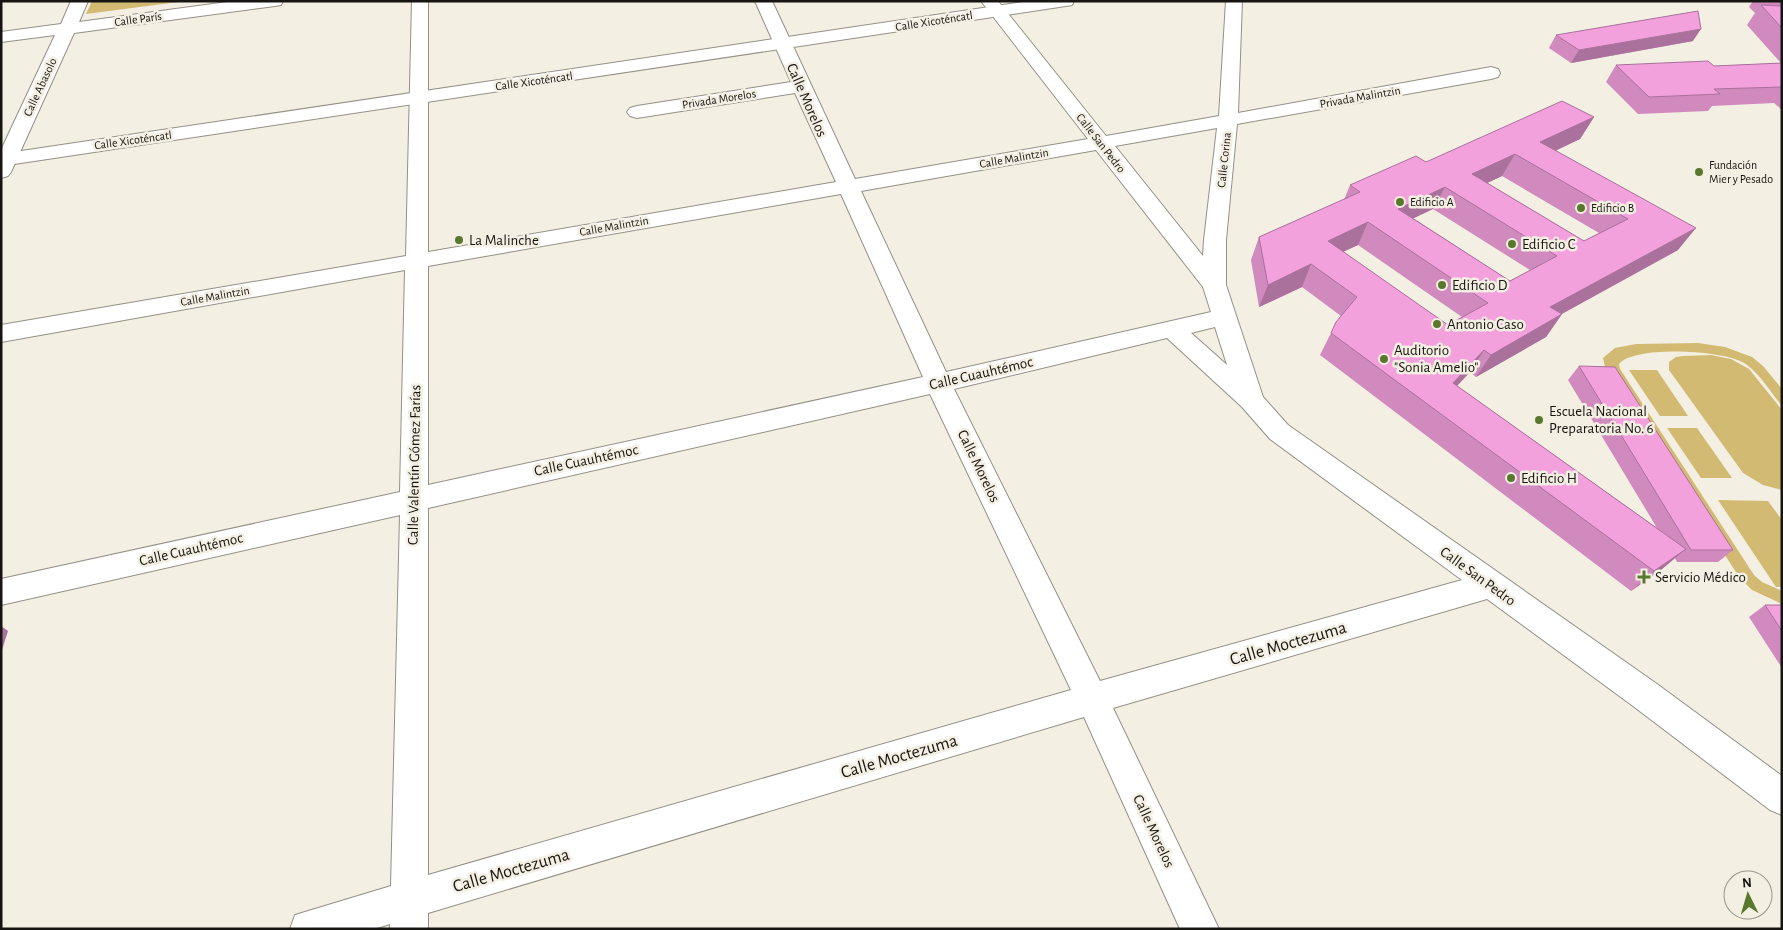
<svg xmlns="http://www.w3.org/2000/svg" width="1783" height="930" font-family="'Alegreya Sans',sans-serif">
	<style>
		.green { fill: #d3ba72 }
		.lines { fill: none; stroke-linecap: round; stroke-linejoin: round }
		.minor-casing { stroke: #949086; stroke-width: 2 }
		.tertiary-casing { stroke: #949086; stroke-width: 2 }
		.minor { fill: #fff; fill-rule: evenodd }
		.tertiary { fill: #fff; fill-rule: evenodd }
		.wall { fill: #d08abe; fill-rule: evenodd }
		.shaded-wall { fill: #a9719b }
		.building { fill: #f2a1dd; stroke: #a9719b; fill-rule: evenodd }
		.poi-dot { fill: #59782e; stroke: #f3efe3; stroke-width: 2 }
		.labels { text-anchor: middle; stroke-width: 5; stroke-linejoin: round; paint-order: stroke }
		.far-street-label { font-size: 12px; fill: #171511; stroke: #f3efe3 }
		.far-poi-label { font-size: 12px; fill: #171511; stroke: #f3efe3; text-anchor: start }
		.street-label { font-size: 15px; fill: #171511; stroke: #f3efe3 }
		.poi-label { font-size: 15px; fill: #171511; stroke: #f3efe3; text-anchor: start }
		.near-street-label { font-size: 18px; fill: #171511; stroke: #f3efe3 }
	</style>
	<rect width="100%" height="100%" fill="#f3efe3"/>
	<g class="green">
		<polygon points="92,1 186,1 86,14"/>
		<path d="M 1698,343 L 1725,347 L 1752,357 L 1763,366 L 1782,389 L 1782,406 C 1772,394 1758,371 1744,363 C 1724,350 1634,345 1619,364 L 1620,369 L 1754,575 L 1762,582 L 1782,591 L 1782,604 L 1752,590 L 1739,577 L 1605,367 L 1603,358 L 1615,348 L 1636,344 Z"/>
		<polygon points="1711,355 1731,359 1749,369 1782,410 1782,490 1763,485 1743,473 1669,370 1669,362 1676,357 1683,356"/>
		<polygon points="1629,370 1657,370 1688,416 1660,416"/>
		<polygon points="1667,428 1697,428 1732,478 1701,478"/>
		<polygon points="1718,500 1768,501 1782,520 1782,587 1776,587"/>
	</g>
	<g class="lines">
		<g class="minor-casing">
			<g id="minor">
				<polygon points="71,1 88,1 79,22 235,1 283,1 281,5 275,6 74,33 11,172 8,176 1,178 1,150 55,35 1,42 1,32 61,24"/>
				<path d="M 412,1 L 428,1 L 428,252 L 836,182 L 795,93 L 637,118 L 630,116 L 627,112 L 630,108 L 637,106 L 791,82 L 755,1 L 772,1 L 855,179 L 1088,139 L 981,1 L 998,1 L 1106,136 L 1219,116 L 1226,1 L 1242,1 L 1238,113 L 1491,67 L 1498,69 L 1500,73 L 1498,77 L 1491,79 L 1237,124 L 1226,240 L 1226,285 L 1263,397 L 1288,425 L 1657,684 L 1782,776 L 1782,815 L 1770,810 L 1633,706 L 1487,599 L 1113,708 L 1219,929 L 1180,929 L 1084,717 L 428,913 L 428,929 L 390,929 L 390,924 L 374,929 L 290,929 L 295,915 L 391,886 L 400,515 L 1,605 L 1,579 L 400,492 L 405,270 L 1,342 L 1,325 L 406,256 ZM 1217,128 L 1204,240 L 1203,256 L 1115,146 ZM 1096,150 L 1203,287 L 1211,312 L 946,372 L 861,191 ZM 841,194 L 923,377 L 428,485 L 428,266 ZM 1215,327 L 1227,365 L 1191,333 ZM 1167,338 L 1242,407 L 1270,439 L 1462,580 L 1100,681 L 954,389 ZM 930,394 L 1071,690 L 428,875 L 428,508 Z"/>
			</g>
		</g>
		<g class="tertiary-casing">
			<polygon id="tertiary" points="1030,1 1074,1 1072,5 1066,6 1,166 1,154"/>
		</g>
		<use href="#minor" class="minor"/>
		<use href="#tertiary" class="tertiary"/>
	</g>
	<g class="wall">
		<polygon points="1753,1 1782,1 1782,110 1774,103 1712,106 1708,111 1638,114 1606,82 1616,65 1714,66 1781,63 1747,25 1755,13 1749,7"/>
		<polygon points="1556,35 1693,41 1571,63 1549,48"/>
		<path d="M 1594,117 L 1580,139 L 1556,150 L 1678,250 L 1562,314 L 1546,337 L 1476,377 L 1470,372 L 1457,386 L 1657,528 L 1568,380 L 1579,366 L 1733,550 L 1718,562 L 1677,562 L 1675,558 L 1662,569 L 1631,591 L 1320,355 L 1331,333 L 1341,316 L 1302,287 L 1259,307 L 1251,260 L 1259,237 L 1344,200 L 1350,185 L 1426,162 ZM 1502,176 L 1599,233 L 1584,241 L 1487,183 ZM 1433,209 L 1530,270 L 1510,281 L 1413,218 ZM 1358,245 L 1462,317 L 1448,325 L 1343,252 Z"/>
		<polygon points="1765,605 1782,605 1782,668 1749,617"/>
	</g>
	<g class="shaded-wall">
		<polygon points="1701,29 1693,41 1571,63 1579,50"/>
		<polygon points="1594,117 1580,139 1530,163 1540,142"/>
		<polygon points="1515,154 1502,176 1460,196 1472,174"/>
		<polygon points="1445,187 1433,209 1387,231 1398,209"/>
		<polygon points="1368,222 1358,245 1318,263 1328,241"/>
		<polygon points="1696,228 1678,250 1534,329 1550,307"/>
		<polygon points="1311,264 1302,287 1259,307 1268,285"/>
		<polygon points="1562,314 1546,337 1476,377 1491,355"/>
		<polygon points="1484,350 1470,372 1439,405 1453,383"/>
		<polygon points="1686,549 1662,569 1631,591 1654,571"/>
		<polygon points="1,626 8,631 1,653"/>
	</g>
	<g class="building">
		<polygon points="1778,1 1782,1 1782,5"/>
		<polygon points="1761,5 1782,6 1782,28"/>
		<polygon points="1698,11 1701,29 1579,50 1556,35"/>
		<polygon points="1708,61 1714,66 1782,63 1782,87 1714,89 1720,94 1649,97 1616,65"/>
		<path d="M 1562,101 L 1594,117 L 1540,142 L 1696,228 L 1550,307 L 1562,314 L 1491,355 L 1484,350 L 1453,383 L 1686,549 L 1654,571 L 1331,333 L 1336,322 L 1357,297 L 1311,264 L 1268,285 L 1259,237 L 1360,192 L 1350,185 L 1416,156 L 1426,162 ZM 1515,154 L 1628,219 L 1584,241 L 1472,174 ZM 1445,187 L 1557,256 L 1510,281 L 1398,209 ZM 1368,222 L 1488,303 L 1448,325 L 1328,241 Z"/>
		<polygon points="1579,366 1615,367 1733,550 1691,550"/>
		<polygon points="1765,605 1782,605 1782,631"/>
	</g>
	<g class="poi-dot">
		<circle cx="1699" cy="172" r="5"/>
		<circle cx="1400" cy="202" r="5"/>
		<circle cx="1581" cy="208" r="5"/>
		<circle cx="459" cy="240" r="5"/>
		<circle cx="1512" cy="244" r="5"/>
		<circle cx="1442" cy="285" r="5"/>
		<circle cx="1437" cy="324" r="5"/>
		<circle cx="1384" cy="359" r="5"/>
		<circle cx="1539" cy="420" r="5"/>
		<circle cx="1511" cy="478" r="5"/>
		<path d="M1641.5 569.5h5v5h5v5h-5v5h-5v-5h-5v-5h5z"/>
	</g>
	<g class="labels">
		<g class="far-street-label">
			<text transform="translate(138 19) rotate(-8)" y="4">Calle París</text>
			<text transform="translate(934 21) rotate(-9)" y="4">Calle Xicoténcatl</text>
			<text transform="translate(534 81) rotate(-8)" y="4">Calle Xicoténcatl</text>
			<text transform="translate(40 87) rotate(-65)" y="4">Calle Abasolo</text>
			<text transform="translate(1360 97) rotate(-10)" y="4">Privada Malintzin</text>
			<text transform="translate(719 99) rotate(-9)" y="4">Privada Morelos</text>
			<text transform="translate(133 140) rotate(-8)" y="4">Calle Xicoténcatl</text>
			<text transform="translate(1101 143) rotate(52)" y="4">Calle San Pedro</text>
			<text transform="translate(1014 158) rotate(-10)" y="4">Calle Malintzin</text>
			<text transform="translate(1224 160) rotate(-84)" y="4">Calle Corina</text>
			<text transform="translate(614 226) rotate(-10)" y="4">Calle Malintzin</text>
			<text transform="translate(215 296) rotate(-10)" y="4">Calle Malintzin</text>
		</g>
		<g class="far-poi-label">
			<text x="1709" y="169">Fundación<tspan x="1709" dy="14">Mier y Pesado</tspan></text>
			<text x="1410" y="206">Edificio A</text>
			<text x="1591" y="212">Edificio B</text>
		</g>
		<g class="street-label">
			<text transform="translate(807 100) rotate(66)" y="5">Calle Morelos</text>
			<text transform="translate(981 373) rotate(-13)" y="5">Calle Cuauhtémoc</text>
			<text transform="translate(586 460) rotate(-12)" y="5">Calle Cuauhtémoc</text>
			<text transform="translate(414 465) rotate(-89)" y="5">Calle Valentín Gómez Farías</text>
			<text transform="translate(979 466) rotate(64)" y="5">Calle Morelos</text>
			<text transform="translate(191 549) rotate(-13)" y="5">Calle Cuauhtémoc</text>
			<text transform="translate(1478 576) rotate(36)" y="5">Calle San Pedro</text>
			<text transform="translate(1154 831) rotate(65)" y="5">Calle Morelos</text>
		</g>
		<g class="poi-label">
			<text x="469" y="245">La Malinche</text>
			<text x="1522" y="249">Edificio C</text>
			<text x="1452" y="290">Edificio D</text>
			<text x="1447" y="329">Antonio Caso</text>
			<text x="1394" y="355">Auditorio<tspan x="1394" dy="17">"Sonia Amelio"</tspan></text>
			<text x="1549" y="416">Escuela Nacional<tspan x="1549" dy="17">Preparatoria No. 6</tspan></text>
			<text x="1521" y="483">Edificio H</text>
			<text x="1655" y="582">Servicio Médico</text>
		</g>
		<g class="near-street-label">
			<text transform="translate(1288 643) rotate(-16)" y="6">Calle Moctezuma</text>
			<text transform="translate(899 756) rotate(-16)" y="6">Calle Moctezuma</text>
			<text transform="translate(511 870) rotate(-16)" y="6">Calle Moctezuma</text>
		</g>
	</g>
	<rect width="1783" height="930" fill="none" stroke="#171511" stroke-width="5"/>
	<g transform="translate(1748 895) rotate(355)"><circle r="24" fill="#f3efe3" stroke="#9b988f"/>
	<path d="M0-4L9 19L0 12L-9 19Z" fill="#59782e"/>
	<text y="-8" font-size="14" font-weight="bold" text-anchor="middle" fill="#171511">N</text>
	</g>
</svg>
